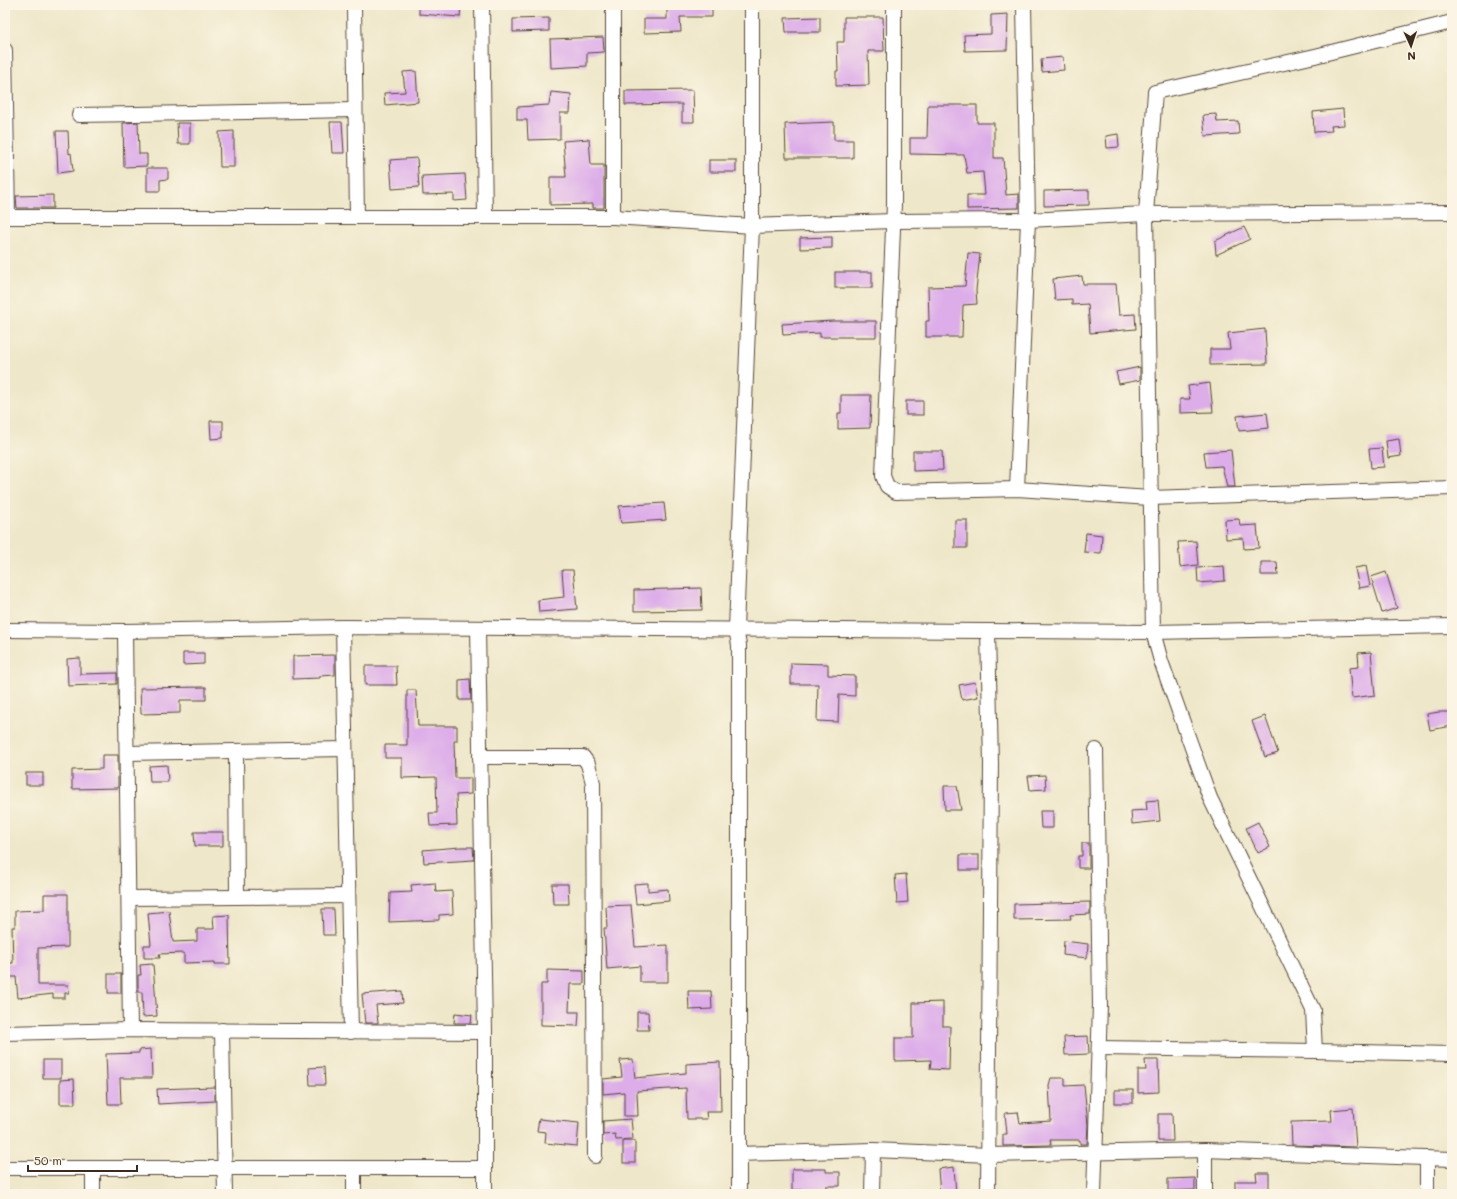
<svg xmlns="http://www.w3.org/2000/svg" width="1457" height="1199" font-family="Mali,sans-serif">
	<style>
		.building { fill: #ddade9 }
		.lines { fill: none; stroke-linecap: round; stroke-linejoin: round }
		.street-casing { stroke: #564638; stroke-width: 16 }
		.street { stroke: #fff; stroke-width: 14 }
	</style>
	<rect width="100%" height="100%" fill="#fcf5e5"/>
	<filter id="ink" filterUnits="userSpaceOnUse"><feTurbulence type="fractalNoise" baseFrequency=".025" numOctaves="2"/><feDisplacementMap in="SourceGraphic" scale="8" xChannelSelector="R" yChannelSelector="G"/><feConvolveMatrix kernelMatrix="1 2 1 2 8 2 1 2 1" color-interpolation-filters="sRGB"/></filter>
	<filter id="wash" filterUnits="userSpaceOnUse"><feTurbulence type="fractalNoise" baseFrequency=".012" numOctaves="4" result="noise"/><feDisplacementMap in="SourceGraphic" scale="16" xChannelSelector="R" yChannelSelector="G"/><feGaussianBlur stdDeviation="0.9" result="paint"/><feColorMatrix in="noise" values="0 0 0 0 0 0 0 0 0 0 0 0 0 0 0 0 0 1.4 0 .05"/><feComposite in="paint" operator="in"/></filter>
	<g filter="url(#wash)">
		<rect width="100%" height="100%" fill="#eee7c9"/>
		<g id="blocks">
			<g class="building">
				<polygon points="419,5 461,5 460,17 419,14"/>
				<polygon points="667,5 712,6 712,17 680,17 681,32 644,33 644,19 667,19"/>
				<polygon points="1008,14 1007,50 965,51 964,35 991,34 991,15"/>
				<polygon points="820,17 820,32 786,32 785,18"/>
				<polygon points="844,17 883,17 884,51 868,51 869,85 836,86 836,71 838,71 837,42 844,42"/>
				<polygon points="549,18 549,31 513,32 513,19"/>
				<polygon points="603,37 604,52 587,53 587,66 551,68 550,39"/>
				<polygon points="1063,57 1064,70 1042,72 1041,59"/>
				<polygon points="416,71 418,102 385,105 384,93 405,92 403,72"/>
				<polygon points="693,90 694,122 682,122 682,104 625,105 625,91"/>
				<polygon points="551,92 571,94 570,113 560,113 560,139 528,140 527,120 517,120 517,107 549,105"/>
				<polygon points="928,105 977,105 977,123 994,123 994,158 1003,158 1006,195 1019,194 1019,208 967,209 967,195 985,195 983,172 967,173 964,155 910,154 910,138 927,138"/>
				<polygon points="1343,109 1344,125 1331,126 1332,131 1314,132 1313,112"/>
				<polygon points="1216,114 1217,122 1238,121 1239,134 1205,136 1203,115"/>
				<polygon points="138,122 139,154 147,154 147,166 124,167 123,123"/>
				<polygon points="330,122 342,122 344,153 332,153"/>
				<polygon points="834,122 834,140 853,140 853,158 786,158 785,124"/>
				<polygon points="177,123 190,123 190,144 178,144"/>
				<polygon points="56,131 68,131 69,154 71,153 73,171 58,173"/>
				<polygon points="234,131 234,167 220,167 219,132"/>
				<polygon points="1118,134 1119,147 1107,148 1106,136"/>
				<polygon points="589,139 591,165 604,165 604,208 593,208 593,204 550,205 550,177 566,177 563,141"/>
				<polygon points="417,158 419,187 392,189 390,160"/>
				<rect x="709" y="160" width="27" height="12"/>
				<polygon points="147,168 168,168 168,179 160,180 160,191 147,191"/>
				<polygon points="465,174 467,200 454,201 454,194 423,195 422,176"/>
				<polygon points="1089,190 1089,205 1044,206 1044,191"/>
				<polygon points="53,195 53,208 17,208 16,196"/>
				<polygon points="1244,227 1250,239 1216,255 1215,241"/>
				<polygon points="832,237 832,248 800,249 800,238"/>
				<polygon points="968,253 980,254 976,290 977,304 963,305 962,337 926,337 926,321 929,321 928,287 965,286"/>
				<rect x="835" y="272" width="37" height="16"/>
				<polygon points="1082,276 1083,284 1116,284 1119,315 1135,314 1136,329 1090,333 1088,304 1072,305 1072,299 1055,300 1053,279"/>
				<polygon points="833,321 876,321 876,337 820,337 820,333 783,335 782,324"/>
				<polygon points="1265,329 1267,364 1210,365 1210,349 1230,349 1228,333"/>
				<polygon points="1140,367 1140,380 1119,384 1116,372"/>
				<polygon points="1210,383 1213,412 1180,413 1180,399 1190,399 1188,386"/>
				<polygon points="841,395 871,395 870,428 838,429 838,413 841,413"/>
				<rect x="906" y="401" width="17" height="14"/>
				<polygon points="1267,413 1269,428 1239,431 1237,416"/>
				<polygon points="210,421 223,421 223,438 211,439"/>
				<polygon points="1399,439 1401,456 1388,458 1386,441"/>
				<polygon points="1382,448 1384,467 1371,468 1369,449"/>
				<polygon points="1231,450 1235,487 1227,487 1222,466 1206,467 1204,452"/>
				<polygon points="913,451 942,451 943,470 913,471"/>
				<polygon points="664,503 666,520 621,523 619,506"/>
				<polygon points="1239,519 1240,526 1257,525 1259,548 1244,549 1243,538 1226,539 1225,520"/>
				<rect x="955" y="520" width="12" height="28"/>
				<polygon points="1086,533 1102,535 1101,553 1084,552"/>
				<polygon points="1196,541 1198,565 1180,567 1178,542"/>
				<polygon points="1261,562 1277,562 1278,575 1261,575"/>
				<polygon points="1224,566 1225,581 1198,583 1197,568"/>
				<polygon points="1366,566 1370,586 1359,588 1355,568"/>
				<polygon points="562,570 573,570 577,609 539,612 538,600 564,597"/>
				<polygon points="1386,572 1397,608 1382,613 1371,577"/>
				<polygon points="701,588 702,610 634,611 634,590"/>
				<polygon points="1371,652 1375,695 1352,698 1349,668 1359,667 1358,653"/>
				<polygon points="183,653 204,653 204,664 183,665"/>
				<polygon points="335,655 335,675 320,676 320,678 293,679 293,656"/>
				<polygon points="80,658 80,674 117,673 117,684 68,686 67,659"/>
				<polygon points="791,663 828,664 828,675 855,676 855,696 839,695 838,722 817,721 818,684 791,684"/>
				<polygon points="365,666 396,666 397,685 365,685"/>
				<polygon points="470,679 471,700 459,700 459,680"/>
				<polygon points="975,682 978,697 962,700 959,685"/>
				<polygon points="206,687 206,700 180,700 180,713 141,714 140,688"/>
				<polygon points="407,690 416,690 418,726 457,726 457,741 454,741 455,778 471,778 471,794 456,795 457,825 430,826 429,813 437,813 436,777 402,778 402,758 385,758 385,745 407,745"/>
				<polygon points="1439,712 1452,712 1452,726 1430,730 1427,714"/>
				<polygon points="1265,716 1278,753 1265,757 1252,721"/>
				<polygon points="102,755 118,755 118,788 72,789 72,770 102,769"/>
				<polygon points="167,765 168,782 150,782 149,766"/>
				<rect x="26" y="773" width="17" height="12"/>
				<polygon points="1045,775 1046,789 1030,790 1028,776"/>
				<polygon points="944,786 957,786 961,810 945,810"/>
				<polygon points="1158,800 1160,821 1132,824 1131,811 1147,810 1146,801"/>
				<polygon points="1040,811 1053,811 1053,828 1041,828"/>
				<polygon points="1258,822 1270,847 1258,853 1246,828"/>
				<polygon points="194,832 223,832 223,846 195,846"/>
				<polygon points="1082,843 1089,843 1089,868 1078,868 1078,856 1082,856"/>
				<polygon points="460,847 473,847 474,860 424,863 423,850"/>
				<rect x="960" y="855" width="19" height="15"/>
				<polygon points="906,874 908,902 897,903 895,875"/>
				<polygon points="435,883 436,892 452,891 453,914 439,915 439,920 389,922 390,893 412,892 411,885"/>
				<polygon points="648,883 648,891 668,889 669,901 636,904 634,884"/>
				<polygon points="552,884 568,884 569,904 553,904"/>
				<polygon points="44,894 68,894 68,947 38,948 38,985 68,985 69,993 65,993 65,998 53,998 53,994 18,998 16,977 7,977 7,963 13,963 12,927 15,927 15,911 44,910"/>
				<polygon points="1090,902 1090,914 1070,915 1071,919 1014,920 1014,904"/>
				<polygon points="631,905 635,947 668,945 668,982 640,982 640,966 607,969 604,928 607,928 606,906"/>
				<polygon points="322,909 334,909 335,935 323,935"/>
				<polygon points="169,911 173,942 197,941 197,929 214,929 213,916 229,915 230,964 215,964 215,962 184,963 184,953 159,954 160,958 144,958 144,945 151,945 148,913"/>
				<polygon points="1064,941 1088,944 1087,958 1063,955"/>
				<polygon points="153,964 157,1016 143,1017 142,992 138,992 138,975 141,975 140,965"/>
				<polygon points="547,970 584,971 584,984 570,984 569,1012 579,1012 578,1026 541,1025 541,984 547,984"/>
				<rect x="108" y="974" width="13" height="19"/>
				<polygon points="402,991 403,1003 376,1005 378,1023 365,1023 362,994"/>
				<polygon points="688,991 711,991 712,1009 689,1010"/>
				<polygon points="943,1002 943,1026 950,1026 949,1070 930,1069 931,1060 895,1061 895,1038 913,1038 913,1003"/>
				<polygon points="637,1012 648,1012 649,1030 637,1030"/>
				<polygon points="455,1013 472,1015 471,1023 454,1023"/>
				<polygon points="1088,1036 1089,1054 1065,1055 1064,1037"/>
				<polygon points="151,1049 152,1078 120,1078 121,1104 108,1104 106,1054 139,1053 139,1050"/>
				<polygon points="633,1059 635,1078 686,1073 686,1064 720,1062 721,1112 706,1112 707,1119 687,1119 686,1088 637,1091 638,1116 624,1116 624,1092 603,1094 603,1079 622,1077 620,1060"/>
				<rect x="43" y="1060" width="18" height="18"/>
				<polygon points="1145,1060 1158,1060 1159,1092 1138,1093 1138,1070 1146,1070"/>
				<polygon points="324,1067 325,1085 310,1085 309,1068"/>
				<polygon points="1051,1078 1065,1078 1065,1086 1084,1085 1088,1125 1087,1144 1080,1144 1080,1140 1050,1140 1051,1145 1003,1146 1003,1134 1007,1134 1005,1113 1018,1112 1020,1123 1051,1121 1049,1085"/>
				<polygon points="74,1079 75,1104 60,1104 60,1080"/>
				<polygon points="215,1087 215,1101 158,1104 157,1089"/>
				<rect x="1115" y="1090" width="18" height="13"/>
				<polygon points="1353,1108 1356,1147 1292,1145 1291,1122 1332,1121 1331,1110"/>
				<polygon points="1158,1114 1172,1114 1173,1141 1158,1141"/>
				<polygon points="539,1119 579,1123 577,1146 545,1143 546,1132 537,1131"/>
				<polygon points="631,1119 633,1139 616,1140 615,1134 603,1135 603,1121"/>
				<rect x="623" y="1141" width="12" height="22"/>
				<polygon points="954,1167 956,1194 940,1194 938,1169"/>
				<polygon points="792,1169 826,1169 826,1172 840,1172 840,1186 826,1186 826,1190 792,1190"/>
				<polygon points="1256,1173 1269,1173 1269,1194 1235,1194 1235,1181 1257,1181"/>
				<polygon points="1195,1178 1195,1190 1168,1191 1168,1179"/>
			</g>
		</g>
	</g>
	<g filter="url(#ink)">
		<use href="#blocks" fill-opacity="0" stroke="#564638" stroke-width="1"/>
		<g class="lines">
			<g class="street-casing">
				<g id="street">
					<polyline points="354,5 357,217"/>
					<polyline points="482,5 485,217"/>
					<polyline points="894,5 894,204 883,476 887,486 896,492 1017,489 1150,498 1452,488"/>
					<polyline points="5,50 8,217"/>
					<polyline points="79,115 355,110"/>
					<polyline points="5,217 613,217 752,226 893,221 1028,220 1146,214 1155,92 1315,56 1452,22"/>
					<polyline points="613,217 613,5"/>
					<polyline points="1017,489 1028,220 1024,5"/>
					<polyline points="343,627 351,1032"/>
					<polyline points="478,628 485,1032 485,1194"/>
					<polyline points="5,630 125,631 343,627 1153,632 1452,626"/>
					<polyline points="125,631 130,1030"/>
					<polyline points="988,631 991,764 988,1194"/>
					<polyline points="236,752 237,897"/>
					<polyline points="127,753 345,749"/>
					<polyline points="480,757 583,757 588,764 593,783 595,1156"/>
					<polyline points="129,898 348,896"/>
					<polyline points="222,1030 225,1194"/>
					<polyline points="5,1033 130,1030 485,1032"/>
					<polyline points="1099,1048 1315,1051 1313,1010 1210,798 1161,661 1153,632 1146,214 1452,212"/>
					<polyline points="1315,1051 1452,1054"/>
					<polyline points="739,1154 873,1150 990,1155 1205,1150 1452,1159"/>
					<polyline points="1427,1158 1427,1194"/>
					<polyline points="5,1168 484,1168"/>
					<polyline points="354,1168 354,1194"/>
					<polyline points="93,1194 93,1169"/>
					<polyline points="739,1194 739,645 736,629 752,226 752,5"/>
					<polyline points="872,1194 873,1150"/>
					<polyline points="1094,1194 1100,1005 1096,750"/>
					<polyline points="1205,1194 1205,1150"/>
				</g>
			</g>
			<use href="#street" class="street"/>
		</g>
	</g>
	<rect width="1457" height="1199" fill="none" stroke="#fcf5e5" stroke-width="20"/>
	<g transform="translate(1411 46) rotate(177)" stroke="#fcf5e5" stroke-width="3" paint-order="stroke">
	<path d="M0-3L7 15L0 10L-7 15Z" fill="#3b2a1e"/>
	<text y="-6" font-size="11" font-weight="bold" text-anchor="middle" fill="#3b2a1e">N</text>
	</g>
	<path d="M28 1165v6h109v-6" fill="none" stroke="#3b2a1e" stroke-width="2"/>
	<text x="34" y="1165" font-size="12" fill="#3b2a1e" stroke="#fcf5e5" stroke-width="3" paint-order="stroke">50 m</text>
</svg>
